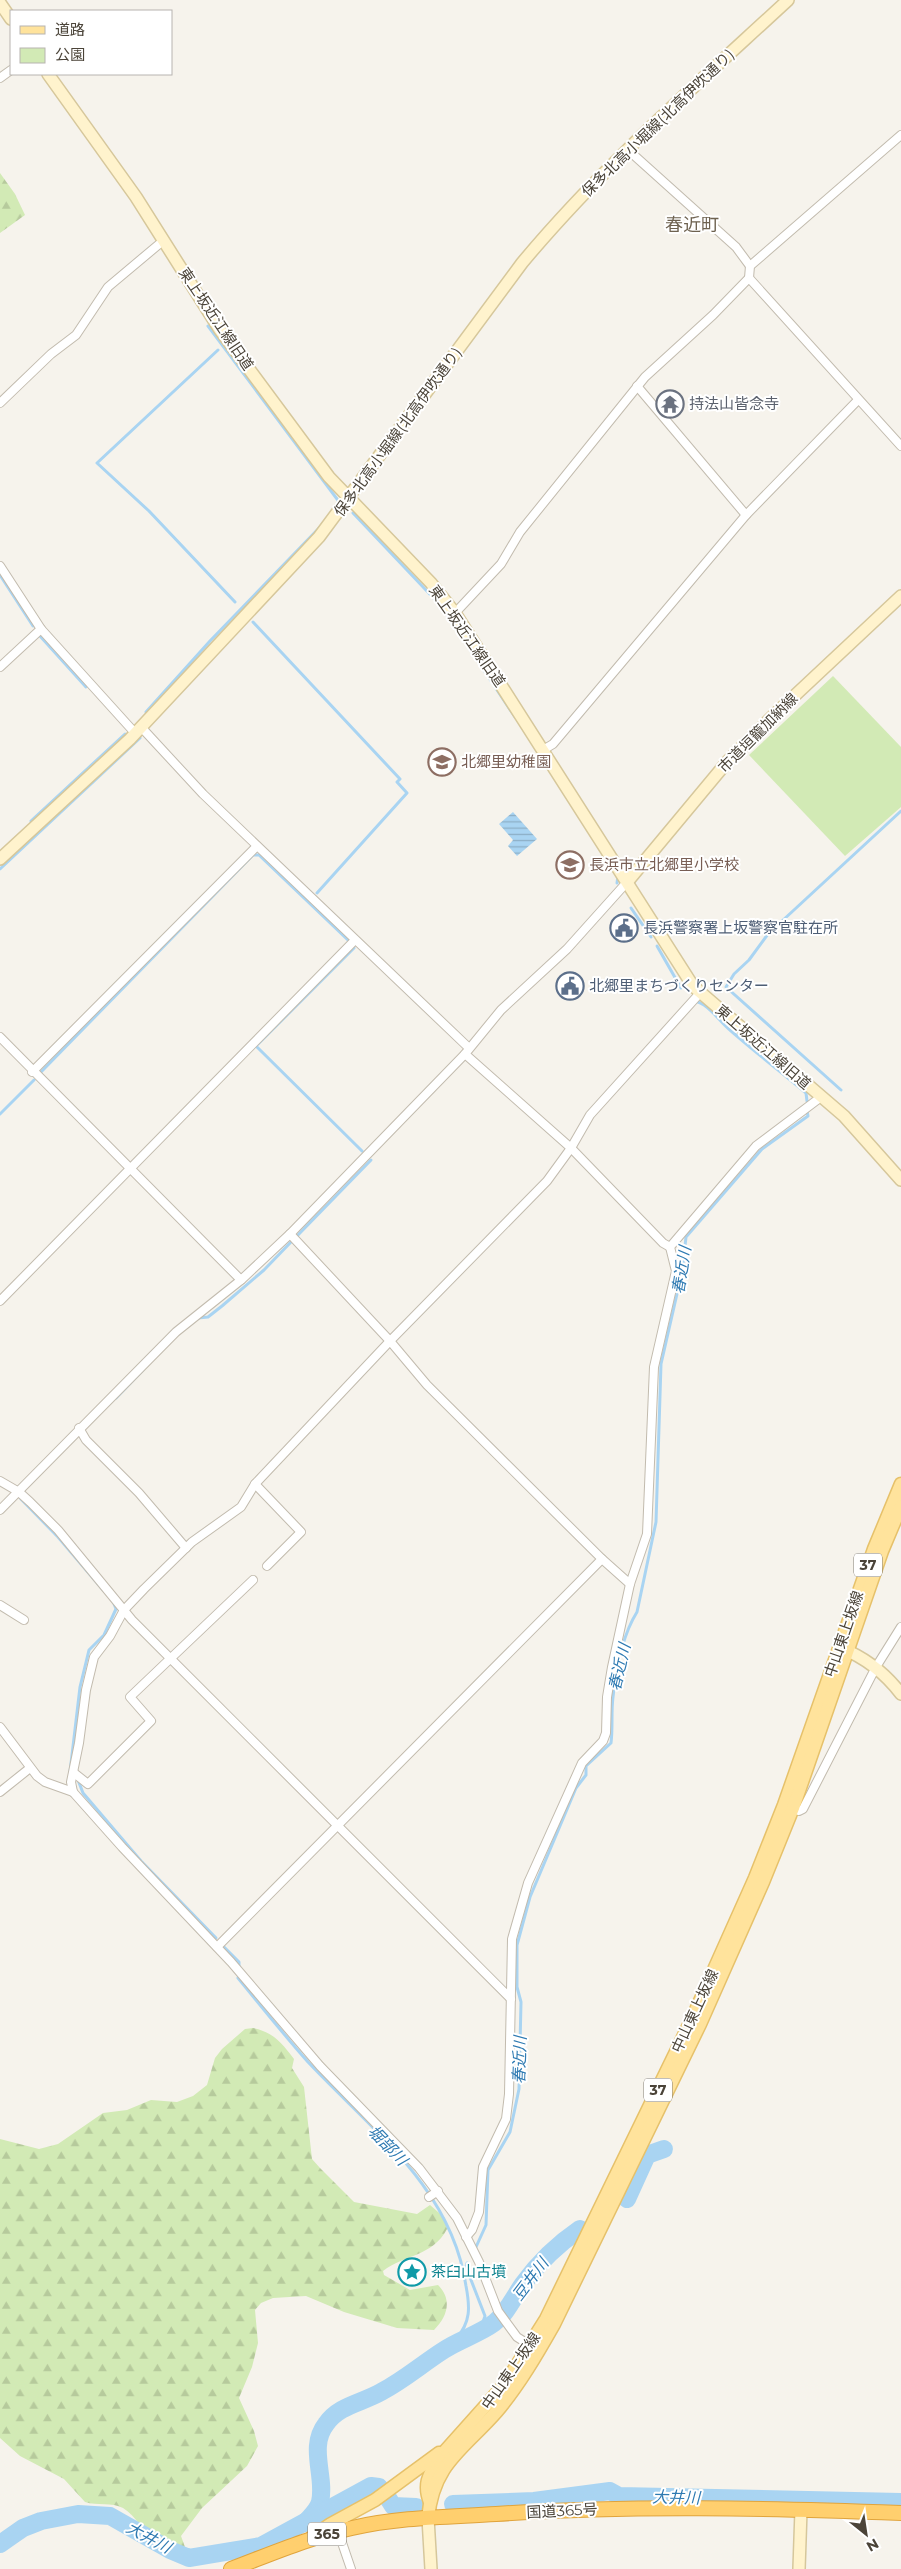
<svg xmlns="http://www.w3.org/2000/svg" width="901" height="2569" font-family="Montserrat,'Noto Sans JP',sans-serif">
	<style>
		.forest { fill: url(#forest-firs) }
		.park { fill: #d2eab5 }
		.water { fill: url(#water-rules) }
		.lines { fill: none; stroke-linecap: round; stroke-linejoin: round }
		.stream { stroke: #a9d4f2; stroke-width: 3 }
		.river { stroke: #a9d4f2; stroke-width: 18 }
		.street-casing { stroke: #c2bbae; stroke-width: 10 }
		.secondary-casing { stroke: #d6c79b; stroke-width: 14 }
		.primary-casing { stroke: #e6c16a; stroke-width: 15 }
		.highway-casing { stroke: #e0a43c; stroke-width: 16 }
		.street { stroke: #fff; stroke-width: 8 }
		.secondary { stroke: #fff3cd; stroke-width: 11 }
		.primary { stroke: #ffe39c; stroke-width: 12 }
		.highway { stroke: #ffcf6e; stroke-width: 14 }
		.labels { text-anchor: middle; stroke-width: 4; stroke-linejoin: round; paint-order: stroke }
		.shield { fill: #fff; stroke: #817c74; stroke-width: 1 }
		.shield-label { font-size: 14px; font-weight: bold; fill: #4b4439 }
		.street-label { font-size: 15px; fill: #4b4439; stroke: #fff }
		.worship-label { font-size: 15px; fill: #5b616d; stroke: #fff; text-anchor: start }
		.education-label { font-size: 15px; fill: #785e54; stroke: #fff; text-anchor: start }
		.service-label { font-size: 15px; fill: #4e5e75; stroke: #fff; text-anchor: start }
		.culture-label { font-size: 15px; fill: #0d838f; stroke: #fff; text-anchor: start }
		.water-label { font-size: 16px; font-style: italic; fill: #2e7ab2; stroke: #fff }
		.quarter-label { font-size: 18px; fill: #6e6250; stroke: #fff }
	</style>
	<defs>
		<pattern id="forest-firs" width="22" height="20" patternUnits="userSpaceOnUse" patternTransform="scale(1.25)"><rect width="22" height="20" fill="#d2eab5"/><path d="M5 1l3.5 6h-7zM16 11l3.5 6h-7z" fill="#b6ca9c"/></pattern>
		<pattern id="water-rules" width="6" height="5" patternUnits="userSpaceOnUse" patternTransform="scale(1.25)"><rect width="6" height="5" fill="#a9d4f2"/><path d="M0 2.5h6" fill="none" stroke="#8caec5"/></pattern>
	</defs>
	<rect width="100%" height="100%" fill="#f6f3ec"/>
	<g class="forest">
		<polygon points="0,173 15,194 25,215 0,233"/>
		<path d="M 253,2028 C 273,2032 282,2043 294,2059 L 292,2068 L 304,2087 L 312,2159 L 320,2168 L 354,2202 L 417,2214 L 430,2205 L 445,2218 L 447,2229 C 432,2257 405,2254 383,2271 L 384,2275 L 410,2290 L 438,2285 C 453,2300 447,2317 434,2330 L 397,2328 L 344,2312 L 306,2296 L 273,2298 L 261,2303 L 255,2310 L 258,2343 L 252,2367 L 239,2398 L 254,2431 L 258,2446 L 247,2466 L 202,2508 L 181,2536 L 185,2547 L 182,2554 L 176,2558 C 151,2553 144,2521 123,2508 C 112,2502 97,2506 85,2502 L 64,2479 L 20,2456 L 0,2438 L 0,2139 L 39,2149 L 58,2144 L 103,2113 L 127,2110 L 151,2100 L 177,2102 L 193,2096 L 207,2085 L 215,2058 L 222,2049 L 245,2029 Z"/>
	</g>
	<polygon class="park" points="833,676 901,747 901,807 845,856 749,755"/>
	<polygon class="water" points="513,812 537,839 517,856 508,846 513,840 499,824"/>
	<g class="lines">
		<g class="stream">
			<polyline points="208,326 340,503"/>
			<polyline points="218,350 97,463 149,511 235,602"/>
			<polyline points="353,513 442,607 515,717"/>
			<polyline points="0,575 33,626"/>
			<polyline points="253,622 400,779 397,782 407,793 317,893"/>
			<polyline points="40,636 86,687"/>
			<polyline points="146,712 210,641 322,525"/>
			<polyline points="31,821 125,734"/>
			<polyline points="0,869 140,738"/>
			<polyline points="617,883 618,876"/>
			<polyline points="631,908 651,937"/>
			<polyline points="657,946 681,988"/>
			<polyline points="354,948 256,1046 362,1151"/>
			<path d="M 694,1001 C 708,1003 719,1021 730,1030 C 755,1052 781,1072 806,1093 L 807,1101"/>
			<polyline points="41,1072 253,855 259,855 349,941"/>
			<polyline points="841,1090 726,987 734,974 749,960 768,934 901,811"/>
			<polyline points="0,1114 34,1080"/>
			<polyline points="297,1236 371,1160"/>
			<polyline points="198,1318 208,1317 222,1306 264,1270 291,1242"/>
			<polyline points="116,1398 143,1370"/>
			<polyline points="21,1499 58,1537 104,1591"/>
			<polyline points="70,1772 80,1687 89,1650 104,1635 116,1609 113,1601"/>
			<polyline points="78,1780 83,1793 141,1861 216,1938"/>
			<polyline points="224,1947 239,1962 239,1966"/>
			<path d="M 238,1978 C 261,2006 284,2035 308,2062 C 372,2130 452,2189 466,2286 C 470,2307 471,2322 456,2339 L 458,2343"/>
			<path d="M 476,2247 L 486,2225 L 488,2170 L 510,2132 L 519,2089 L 521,2002 L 517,1987 L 517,1945 L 530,1897 L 576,1788 L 586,1775 L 586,1766 L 611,1743 C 613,1728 611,1712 613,1697 C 616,1669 622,1636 637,1612 L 656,1522 L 661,1364 L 682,1272 L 686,1237 L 762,1149 L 808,1116 L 807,1111"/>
			<polyline points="467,2263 466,2267 485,2316 480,2331"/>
		</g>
		<g class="river">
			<polyline points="627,2199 647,2155 664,2149"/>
			<polyline points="388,2498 393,2506 416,2507"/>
			<polyline points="453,2504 534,2501 610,2491 619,2496 901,2502"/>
			<path d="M 305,2523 C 310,2517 318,2510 320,2502 C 326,2477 308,2447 326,2424 C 339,2405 362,2403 381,2392 C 404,2380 422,2364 444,2350 C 459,2340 479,2334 494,2323 C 508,2312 513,2298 523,2284 C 539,2262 558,2244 580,2229"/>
			<polyline points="0,2544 23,2528 41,2521 78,2514 110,2516 170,2550 189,2558 261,2546 371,2486 379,2487"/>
		</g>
		<g class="street-casing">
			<g id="street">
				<polyline points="0,78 11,70"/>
				<polyline points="627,149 736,247 750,266"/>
				<polyline points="749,278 750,266 901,135"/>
				<polyline points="637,386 746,515"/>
				<polyline points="0,403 51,354 76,335 108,287 164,240"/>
				<polyline points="0,566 41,629 135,733"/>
				<polyline points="455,613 501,564 520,532 645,377 713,315 749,278 901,446"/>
				<polyline points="0,667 41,629"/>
				<polyline points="141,727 203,794 469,1048"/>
				<polyline points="543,750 553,744 746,515 858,400"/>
				<polyline points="0,1037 241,1280"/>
				<polyline points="465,1054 571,1148 663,1243 670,1247"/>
				<polyline points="32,1072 257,846"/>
				<polyline points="290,1234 390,1341 255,1484 241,1507 192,1542 144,1589 124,1610 110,1636 94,1657 86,1690 79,1743 71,1782 73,1792 122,1847 231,1962 320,2066 419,2168 457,2218 479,2262 498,2311 517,2337 531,2346"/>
				<polyline points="0,1301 355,940"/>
				<polyline points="79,1428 86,1440 139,1493 186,1548"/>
				<polyline points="0,1481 19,1492 30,1502 58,1530 132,1620 511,1999"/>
				<polyline points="255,1484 301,1532 267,1566"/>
				<polyline points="0,1510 176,1332 241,1280 290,1234 465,1054 501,1010 567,949 628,881"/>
				<polyline points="630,1584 602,1559 427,1385 390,1341 547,1181 571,1148 590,1115 700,993"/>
				<polyline points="0,1605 24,1620"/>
				<polyline points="0,1727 37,1776 45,1782 73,1792"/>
				<polyline points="74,1773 88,1784 151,1721 130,1697 253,1580"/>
				<polyline points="0,1792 30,1768"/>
				<polyline points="790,1807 799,1811 803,1809 876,1667 901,1627"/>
				<polyline points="217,1947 602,1559"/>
				<polyline points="429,2197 438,2191"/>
				<polyline points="466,2237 472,2230 479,2212 483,2167 506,2119 509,2094 512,1939 528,1883 582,1763 603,1741 606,1733 607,1697 612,1667 630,1584 647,1534 654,1367 676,1271 670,1247 756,1146 817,1100 819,1096"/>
				<polyline points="338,2531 351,2569"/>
			</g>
		</g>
		<g class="secondary-casing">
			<g id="secondary">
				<polyline points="0,3 11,19"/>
				<polyline points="48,74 136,197 220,330 329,477 431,583 455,613 693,986 844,1116 901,1180"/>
				<path d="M 0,859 L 130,739 L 319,537 L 522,263 C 602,167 696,85 788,0"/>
				<polyline points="628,881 727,762 774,715 901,596"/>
				<path d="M 841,1648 C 866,1658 885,1673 901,1694"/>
				<polyline points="428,2518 431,2569"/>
				<polyline points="799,2569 801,2510"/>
			</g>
		</g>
		<g class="primary-casing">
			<g id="primary">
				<path d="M 430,2502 C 423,2484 429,2475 438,2459 L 505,2384 L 546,2319 L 692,2019 L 755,1878 L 784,1805 L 874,1549 L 901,1484"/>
				<path d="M 428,2518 C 433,2463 464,2449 497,2411 C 519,2385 537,2354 554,2324 L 700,2024 L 763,1882 L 793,1808 L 882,1551 L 901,1506"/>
				<polyline points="312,2537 331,2524 375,2500 439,2453"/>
			</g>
		</g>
		<g class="highway-casing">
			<path id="highway" d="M 231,2569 C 271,2554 310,2537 352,2528 C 399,2517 448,2517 496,2514 C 631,2505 766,2508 901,2513"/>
		</g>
		<use href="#street" class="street"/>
		<use href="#secondary" class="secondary"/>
		<use href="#primary" class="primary"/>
		<use href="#highway" class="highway"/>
	</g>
	<defs>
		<g id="temple-ring" transform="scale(1.4375)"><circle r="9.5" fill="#fff" stroke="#6b7280" stroke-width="1.5"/><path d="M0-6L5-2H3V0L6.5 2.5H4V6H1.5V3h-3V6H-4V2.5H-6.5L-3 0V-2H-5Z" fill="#6b7280"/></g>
		<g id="school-ring" transform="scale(1.4375)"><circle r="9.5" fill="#fff" stroke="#8d6e63" stroke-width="1.5"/><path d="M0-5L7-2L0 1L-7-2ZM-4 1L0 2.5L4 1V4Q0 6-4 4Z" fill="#8d6e63"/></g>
		<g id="civic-ring" transform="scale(1.4375)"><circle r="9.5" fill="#fff" stroke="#5c6f8a" stroke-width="1.5"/><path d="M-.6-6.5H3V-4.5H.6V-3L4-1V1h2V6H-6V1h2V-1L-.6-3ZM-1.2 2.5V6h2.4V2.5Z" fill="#5c6f8a"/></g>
		<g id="sight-ring" transform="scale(1.4375)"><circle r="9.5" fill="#fff" stroke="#0f9aa8" stroke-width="1.5"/><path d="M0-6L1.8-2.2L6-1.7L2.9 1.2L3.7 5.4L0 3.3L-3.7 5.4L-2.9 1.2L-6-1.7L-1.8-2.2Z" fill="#0f9aa8"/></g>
	</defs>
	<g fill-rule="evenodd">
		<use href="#temple-ring" x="670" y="404"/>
		<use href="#school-ring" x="442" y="762"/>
		<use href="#school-ring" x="570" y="865"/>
		<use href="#civic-ring" x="624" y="928"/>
		<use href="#civic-ring" x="570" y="986"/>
		<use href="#sight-ring" x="412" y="2272"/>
	</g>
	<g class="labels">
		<g class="shield">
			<rect x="854" y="1553.5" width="28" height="23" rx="4"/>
			<rect x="644" y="2078.5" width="28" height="23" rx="4"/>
			<rect x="308" y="2522.5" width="38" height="23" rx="4"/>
		</g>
		<g class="shield-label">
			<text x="868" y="1570">37</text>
			<text x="658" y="2095">37</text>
			<text x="327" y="2539">365</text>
		</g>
		<g class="street-label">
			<text transform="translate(658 123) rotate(-44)" y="5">保多北高小堀線(北高伊吹通り)</text>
			<text transform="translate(216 319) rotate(56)" y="5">東上坂近江線旧道</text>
			<text transform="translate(398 432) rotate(-54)" y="5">保多北高小堀線(北高伊吹通り)</text>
			<text transform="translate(467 636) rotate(55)" y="5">東上坂近江線旧道</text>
			<text transform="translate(758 733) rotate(-45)" y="5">市道垣籠加納線</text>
			<text transform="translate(763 1047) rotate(41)" y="5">東上坂近江線旧道</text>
			<text transform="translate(844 1634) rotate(-71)" y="5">中山東上坂線</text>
			<text transform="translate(695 2011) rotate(-65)" y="5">中山東上坂線</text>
			<text transform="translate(511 2371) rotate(-55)" y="5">中山東上坂線</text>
			<text transform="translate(562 2511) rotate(-3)" y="5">国道365号</text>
		</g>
		<g class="worship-label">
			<text x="689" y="409">持法山皆念寺</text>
		</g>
		<g class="education-label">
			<text x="461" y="767">北郷里幼稚園</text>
			<text x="589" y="870">長浜市立北郷里小学校</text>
		</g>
		<g class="service-label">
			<text x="643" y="933">長浜警察署上坂警察官駐在所</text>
			<text x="589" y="991">北郷里まちづくりセンター</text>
		</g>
		<g class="culture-label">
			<text x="431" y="2277">茶臼山古墳</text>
		</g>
		<g class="water-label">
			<text transform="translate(681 1270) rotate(-81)" y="6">春近川</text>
			<text transform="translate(619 1667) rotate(-77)" y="6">春近川</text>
			<text transform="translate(519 2060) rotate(-88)" y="6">春近川</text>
			<text transform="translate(388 2145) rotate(46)" y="6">堀部川</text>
			<text transform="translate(530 2279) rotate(-53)" y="6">豆井川</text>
			<text transform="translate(676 2497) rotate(1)" y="6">大井川</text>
			<text transform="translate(149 2537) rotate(28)" y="6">大井川</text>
		</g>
		<g class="quarter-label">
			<text x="692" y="231">春近町</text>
		</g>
	</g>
	<rect x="10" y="10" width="162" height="65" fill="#ffffff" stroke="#b7b4b0"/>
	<rect x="20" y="26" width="25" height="8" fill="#ffe39c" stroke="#b7b4b0"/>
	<text x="55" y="35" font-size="15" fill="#4b4439">道路</text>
	<rect x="20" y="48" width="25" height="15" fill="#d2eab5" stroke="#b7b4b0"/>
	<text x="55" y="60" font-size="15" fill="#4b4439">公園</text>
	<g transform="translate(866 2534) rotate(150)" stroke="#ffffff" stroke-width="4" paint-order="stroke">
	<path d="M0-4L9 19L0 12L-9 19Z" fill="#4b4439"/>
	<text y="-8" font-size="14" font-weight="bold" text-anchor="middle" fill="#4b4439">N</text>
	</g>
</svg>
